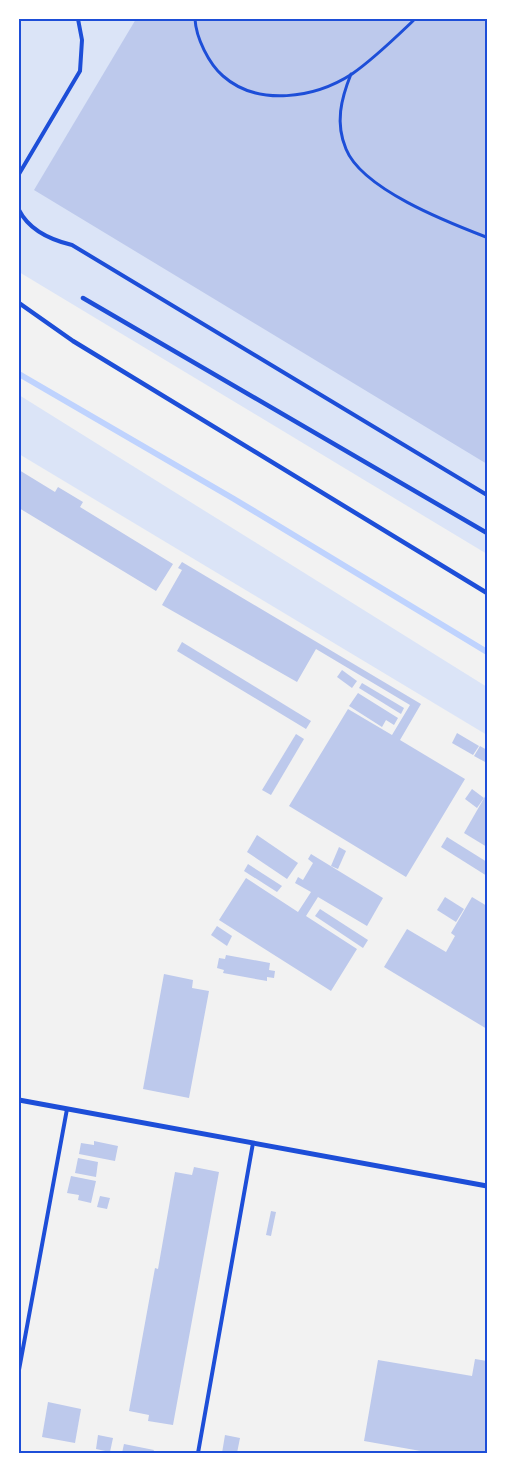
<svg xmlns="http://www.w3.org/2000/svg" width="506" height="1472" font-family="'IBM Plex Sans',sans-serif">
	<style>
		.green { fill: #dbe4f7 }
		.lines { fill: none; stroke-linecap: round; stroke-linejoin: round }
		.stream { stroke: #bfd3fe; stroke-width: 6 }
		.building { fill: #bdc9ec }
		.path { stroke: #1d4ed8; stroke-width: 3 }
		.service { stroke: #1d4ed8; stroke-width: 4 }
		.pedestrian { stroke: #1d4ed8; stroke-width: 4.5 }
		.minor { stroke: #1d4ed8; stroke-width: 5 }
		.neatline { fill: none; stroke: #1d4ed8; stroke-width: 2 }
	</style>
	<rect width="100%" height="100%" fill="#f2f2f2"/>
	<g class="green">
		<polygon points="19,19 487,19 487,554 19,272"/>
		<polygon points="19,395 487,687 487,735 19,454"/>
	</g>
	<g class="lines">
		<polyline class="stream" points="19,374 234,499 487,652"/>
	</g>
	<g class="building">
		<polygon points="136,19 487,19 487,464 34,190"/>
		<polygon points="19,470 55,492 58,487 83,502 80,507 173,564 156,591 19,508"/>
		<polygon points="182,562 421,704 400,740 465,779 406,877 289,806 348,709 392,735 410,705 316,649 297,682 162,605 182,570 178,568"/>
		<polygon points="182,642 311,721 306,729 177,651"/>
		<polygon points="342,670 357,681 352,688 337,677"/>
		<polygon points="362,683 404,708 401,714 359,688"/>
		<polygon points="358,693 398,718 394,725 386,720 382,727 349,706"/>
		<polygon points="457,733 479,746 473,755 452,743"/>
		<polygon points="296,734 304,739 271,795 262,790"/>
		<polygon points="480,746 487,750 487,763 474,756"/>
		<polygon points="472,789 484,798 477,808 465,799"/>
		<polygon points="487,793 487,847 464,833"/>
		<polygon points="257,835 298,863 287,879 247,852"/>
		<polygon points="447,837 487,862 487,876 441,847"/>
		<polygon points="339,847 346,851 338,869 331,866"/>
		<polygon points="311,854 383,898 367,926 318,897 306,916 357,949 331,991 219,920 246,878 298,912 311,892 295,883 298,877 303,880 313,863 308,859"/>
		<polygon points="248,864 282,886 277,892 244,871"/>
		<polygon points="445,897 464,909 456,922 437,910"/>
		<polygon points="472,897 487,906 487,1029 384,967 407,929 446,952 455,936 451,933"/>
		<polygon points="320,909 368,940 363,948 315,916"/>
		<polygon points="217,926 232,936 227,946 211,935"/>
		<polygon points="226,955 270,963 269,970 275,971 274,978 267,977 267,981 223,973 224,970 217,968 219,958 225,959"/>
		<polygon points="164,974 193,980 192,988 209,991 189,1098 143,1089"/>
		<polygon points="94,1141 118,1146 115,1161 79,1154 81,1143 94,1145"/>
		<polygon points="78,1158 98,1162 96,1177 75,1173"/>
		<polygon points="194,1167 219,1172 173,1425 148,1421 149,1415 129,1411 155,1268 158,1269 175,1172 192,1175"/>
		<polygon points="71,1176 96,1181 91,1203 78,1200 79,1195 67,1193"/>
		<polygon points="100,1196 110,1198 107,1209 97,1207"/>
		<polygon points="271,1211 276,1212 271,1236 266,1235"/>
		<polygon points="475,1359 487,1361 487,1453 432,1453 364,1441 378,1360 472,1376"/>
		<polygon points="48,1402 81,1409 75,1443 42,1437"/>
		<polygon points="98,1435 113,1438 110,1452 96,1449"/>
		<polygon points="225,1435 240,1438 237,1453 222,1453"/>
		<polygon points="124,1444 154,1450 153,1453 122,1453"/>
	</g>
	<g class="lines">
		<g class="path">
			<path d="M 195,19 C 196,38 209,64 223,76 C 258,107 315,98 352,74 C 375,58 395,38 415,19"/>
			<path d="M 351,74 C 341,99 335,123 346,149 C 362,189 447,222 486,237 L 487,240"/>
		</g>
		<g class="service">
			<polyline points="19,174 80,71 82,40 78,19"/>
			<path d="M 19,210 C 29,230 51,240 72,245 L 487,495"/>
			<polyline points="19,1370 67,1109"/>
			<polyline points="198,1453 253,1143"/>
		</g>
		<g class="pedestrian">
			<polyline points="83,298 487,533"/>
			<polyline points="19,303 73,341 487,593"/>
		</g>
		<polyline class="minor" points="19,1100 487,1186"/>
	</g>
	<rect width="506" height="1472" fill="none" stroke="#ffffff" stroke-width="40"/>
	<rect x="20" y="20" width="466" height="1432" class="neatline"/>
</svg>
